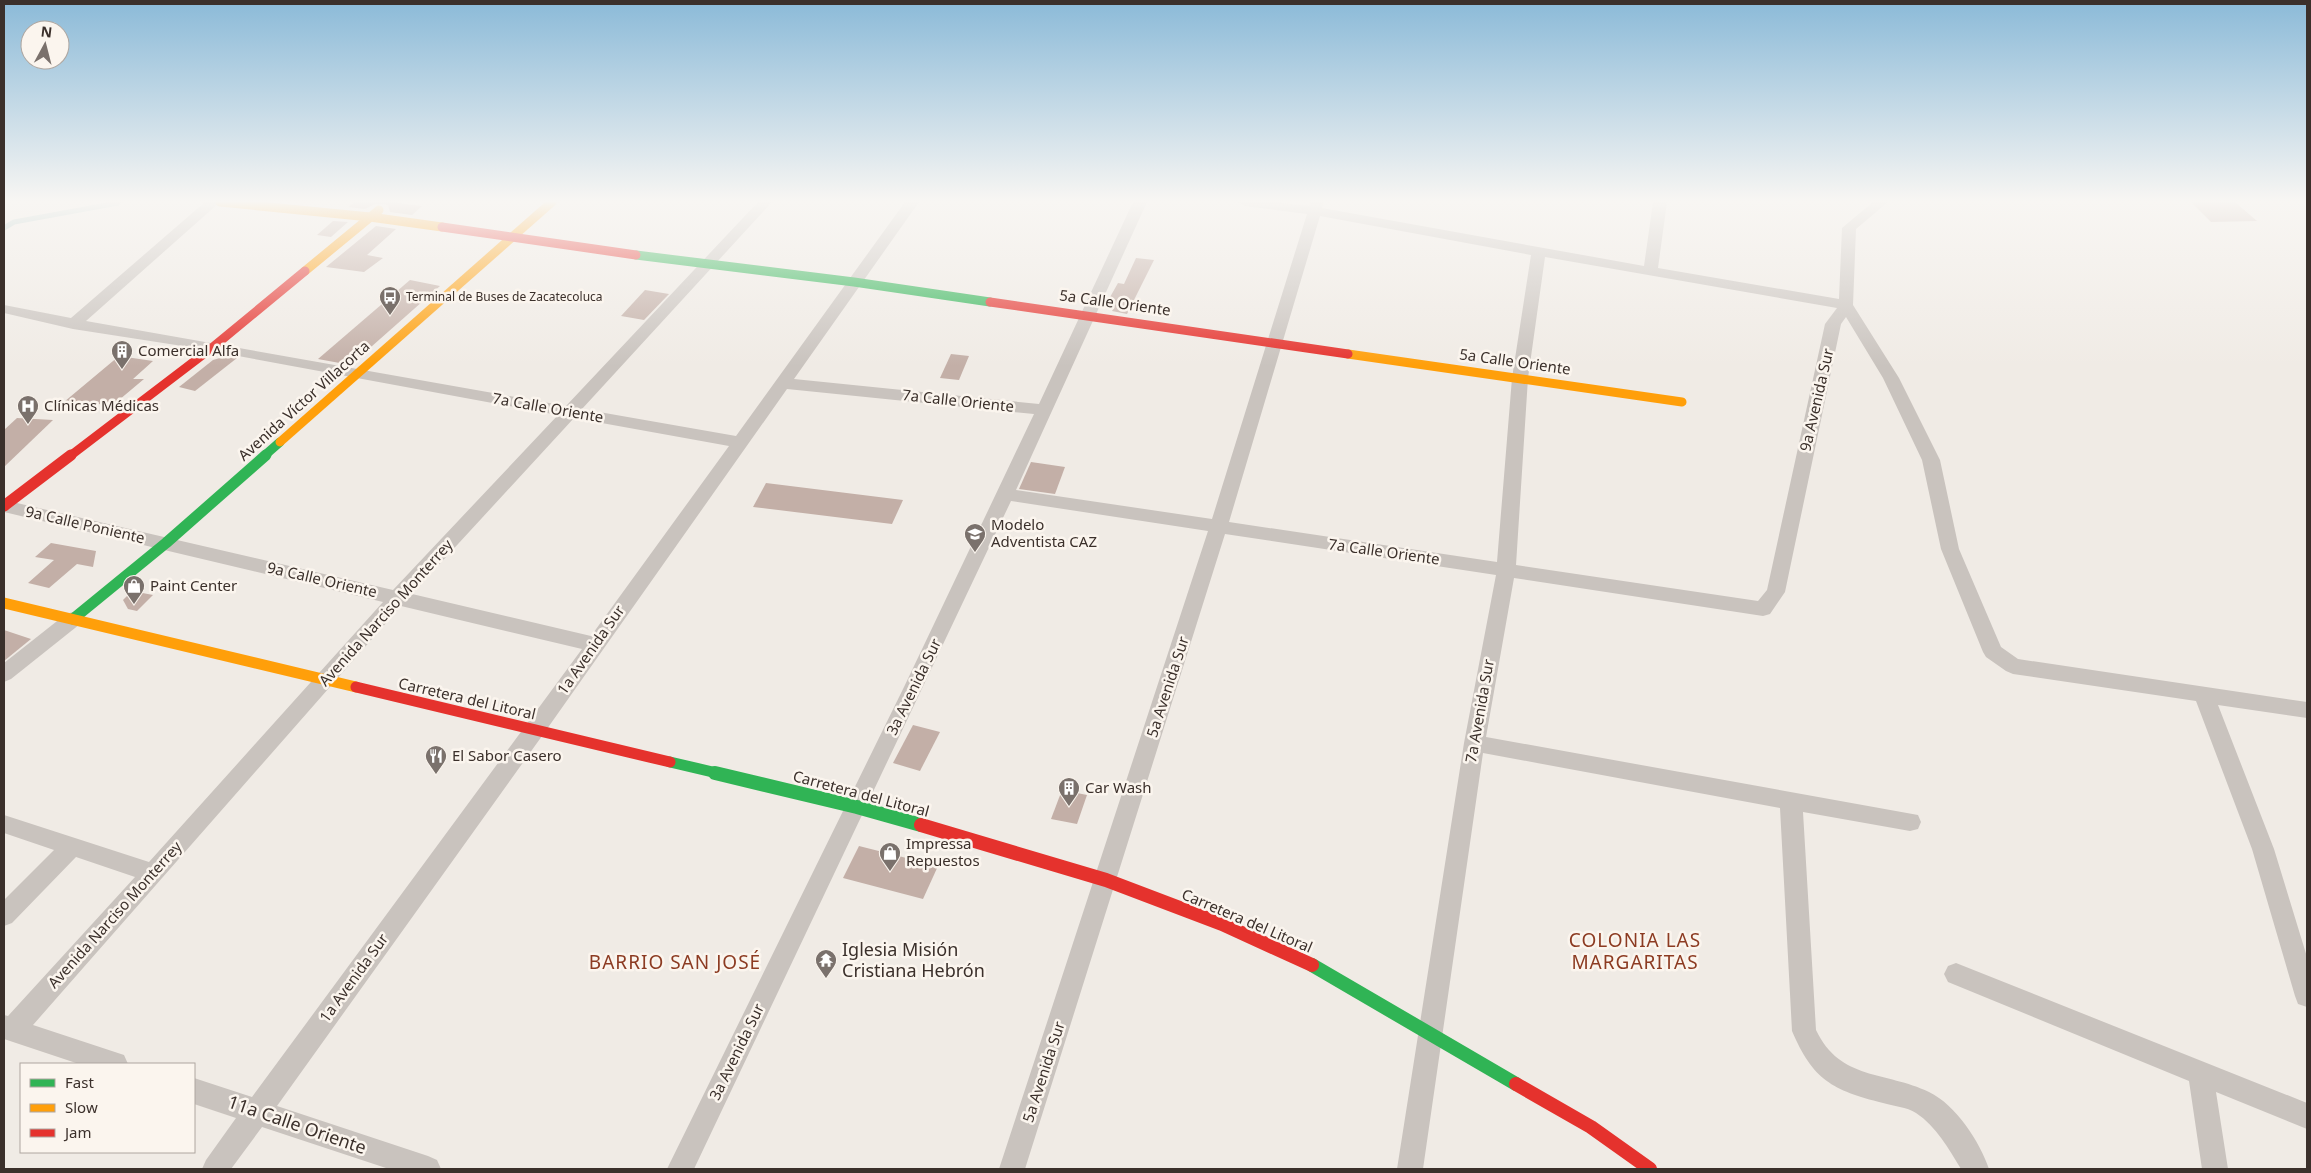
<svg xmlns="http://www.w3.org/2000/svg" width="2311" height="1173" font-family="'Noto Sans',sans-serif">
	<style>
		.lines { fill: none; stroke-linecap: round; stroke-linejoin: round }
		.stream { stroke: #a1c2c1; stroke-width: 5 }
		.building { fill: #c3afa7 }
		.street { fill: #c9c3be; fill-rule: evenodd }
		.fast-far2 { stroke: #30b455; stroke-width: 9 }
		.fast-far1 { stroke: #30b455; stroke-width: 11 }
		.fast { stroke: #30b455; stroke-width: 14 }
		.slow-far1 { stroke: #ff9f0a; stroke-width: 9 }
		.slow { stroke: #ff9f0a; stroke-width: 11 }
		.jam-far2 { stroke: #e5322d; stroke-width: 9 }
		.jam-far1 { stroke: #e5322d; stroke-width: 11 }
		.jam { stroke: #e5322d; stroke-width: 14 }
		.labels { text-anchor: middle; stroke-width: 5; stroke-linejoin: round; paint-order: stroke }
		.far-poi-label { font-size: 12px; fill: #3b302b; stroke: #fbf5ee; text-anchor: start }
		.street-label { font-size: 15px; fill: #3b302b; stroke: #fbf5ee }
		.poi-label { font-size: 15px; fill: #3b302b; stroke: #fbf5ee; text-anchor: start }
		.near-poi-label { font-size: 18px; fill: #3b302b; stroke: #fbf5ee; text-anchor: start }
		.near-street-label { font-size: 18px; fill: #3b302b; stroke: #fbf5ee }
		.near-neighbourhood-label { font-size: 19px; letter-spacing: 1px; fill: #8c3b22; stroke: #fbf5ee }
	</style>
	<rect width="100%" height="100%" fill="#f0ebe5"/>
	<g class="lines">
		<polyline class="stream" points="4,228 14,222 118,203"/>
	</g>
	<g class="building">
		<polygon points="355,202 391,202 422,206 412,215 390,212 388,205 383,204 375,204 365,209 348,207"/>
		<polygon points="2191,202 2235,202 2257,221 2211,222"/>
		<polygon points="333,221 348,222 331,237 317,235"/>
		<polygon points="376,226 396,229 367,255 383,258 364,272 326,267"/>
		<polygon points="1136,258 1154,260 1127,314 1112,311 1114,308 1105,306 1118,283 1124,284"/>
		<polygon points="410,280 440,286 354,362 345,364 318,359"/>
		<polygon points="645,290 669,294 644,320 621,316"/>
		<polygon points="951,354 969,356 959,380 940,378"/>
		<polygon points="119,356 153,361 133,379 144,379 113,405 64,402"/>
		<polygon points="227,356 237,358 195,391 179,387 213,360"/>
		<polygon points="17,418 53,420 4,467 4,430"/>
		<polygon points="1031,462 1065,467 1055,494 1019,489"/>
		<polygon points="766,483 903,500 892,524 753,507"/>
		<polygon points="51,543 96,551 93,567 77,564 49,588 28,583 54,560 35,557"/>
		<polygon points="132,591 153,595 137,611 128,609 123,600"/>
		<polygon points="4,630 31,639 4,661"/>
		<polygon points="913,725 940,732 920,771 893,763"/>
		<polygon points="1062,790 1087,795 1077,824 1051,819"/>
		<polygon points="859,846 938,866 923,899 843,878"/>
	</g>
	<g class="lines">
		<g class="street">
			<path d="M 205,202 L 220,202 L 86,321 L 566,406 L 758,202 L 772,202 L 582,409 L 736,436 L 905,202 L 919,202 L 794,379 L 1039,404 L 1133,202 L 1147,202 L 1016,490 L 1212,519 L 1307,214 L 1245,206 L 1238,202 L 1274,202 L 1309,206 L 1310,202 L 1324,202 L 1322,208 L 1644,266 L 1653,202 L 1667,202 L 1658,268 L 1839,299 L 1842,228 L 1873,202 L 1888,202 L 1856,229 L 1853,305 L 1899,378 L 1940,460 L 1959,549 L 2001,647 L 2018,659 L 2307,702 L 2307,718 L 2218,705 L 2274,849 L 2307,957 L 2307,1007 L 2298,1004 L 2295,996 L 2252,849 L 2196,701 L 2013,674 L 2006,671 L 1986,657 L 1983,652 L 1941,549 L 1922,460 L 1883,378 L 1846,317 L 1841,324 L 1785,592 L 1770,614 L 1763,616 L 1514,578 L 1486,737 L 1918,815 L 1921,822 L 1918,829 L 1910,831 L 1803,812 L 1816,1030 C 1840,1081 1886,1071 1929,1092 C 1956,1105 1980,1142 1989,1169 L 1961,1169 C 1949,1149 1936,1126 1916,1113 C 1907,1107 1893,1106 1883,1103 C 1832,1090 1813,1080 1792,1031 L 1780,808 L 1483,753 L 1423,1169 L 1397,1169 L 1464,743 L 1496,575 L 1225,534 L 1025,1169 L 999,1169 L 1208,531 L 1011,501 L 694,1169 L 667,1169 L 904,687 L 1034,414 L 787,389 L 542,736 L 277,1106 L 428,1156 L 437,1160 L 441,1169 L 389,1169 L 262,1127 L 231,1169 L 202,1169 L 206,1160 L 236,1118 L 194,1104 L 194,1078 L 252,1097 L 582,649 L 401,606 L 33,1025 L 124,1055 L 128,1064 L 79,1064 L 4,1039 L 4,1015 L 8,1016 L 135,877 L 76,857 L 12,923 L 4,926 L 4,900 L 54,850 L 4,833 L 4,815 L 149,862 L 383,602 L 4,512 L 4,500 L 393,590 L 558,415 L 189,347 L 73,329 L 4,313 L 4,305 L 71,318 ZM 1320,216 L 1531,255 L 1512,378 L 1497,562 L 1229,522 ZM 1545,257 L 1837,308 L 1825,324 L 1767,590 L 1758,601 L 1516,565 L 1528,378 ZM 574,418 L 729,446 L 591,636 L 412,594 Z"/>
			<polygon points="73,612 80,614 83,619 80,624 11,679 4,682 4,663 66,614"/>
			<polygon points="1956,963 2307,1103 2307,1129 2216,1092 2228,1169 2202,1169 2189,1081 1948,982 1944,974 1948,966"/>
		</g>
		<g class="fast-far2">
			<polyline points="636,255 854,282 990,302"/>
			<polyline points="264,456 280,442"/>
		</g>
		<g class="fast-far1">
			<polyline points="73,619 166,543 266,455"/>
			<polyline points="670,762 721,774"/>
		</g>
		<g class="fast">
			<polyline points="715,773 857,807 921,825"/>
			<polyline points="1312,965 1516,1084"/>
		</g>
		<g class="slow-far1">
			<polyline points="220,202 370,217 442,227"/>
			<polyline points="305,271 379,210"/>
			<polyline points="1348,354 1682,402"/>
			<polyline points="280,442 552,202"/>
		</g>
		<polyline class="slow" points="4,603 356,687"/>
		<g class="jam-far2">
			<polyline points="442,227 636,255"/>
			<polyline points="990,302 1348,354"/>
			<polyline points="70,456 213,347 305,271"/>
		</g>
		<g class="jam-far1">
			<polyline points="4,506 71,455"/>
			<polyline points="356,687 670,762"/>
		</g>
		<g class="jam">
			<polyline points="921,825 1106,880 1222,924 1312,965"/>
			<polyline points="1516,1084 1591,1127 1650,1169"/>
		</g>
	</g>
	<linearGradient id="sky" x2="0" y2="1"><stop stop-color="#8bbad8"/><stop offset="0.55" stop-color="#f8f6f3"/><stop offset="1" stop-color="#f8f6f3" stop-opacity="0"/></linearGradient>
	<rect width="2311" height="366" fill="url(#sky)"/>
	<defs>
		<g id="bus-pin" transform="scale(1.125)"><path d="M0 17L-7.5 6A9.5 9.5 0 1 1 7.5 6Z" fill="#7a716c" stroke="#fbf5ee"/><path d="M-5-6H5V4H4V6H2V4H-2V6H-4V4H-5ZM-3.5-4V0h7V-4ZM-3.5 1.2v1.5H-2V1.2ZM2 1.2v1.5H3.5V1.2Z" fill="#fff"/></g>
		<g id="building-pin" transform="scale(1.125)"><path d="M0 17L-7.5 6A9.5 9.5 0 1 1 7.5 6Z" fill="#7a716c" stroke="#fbf5ee"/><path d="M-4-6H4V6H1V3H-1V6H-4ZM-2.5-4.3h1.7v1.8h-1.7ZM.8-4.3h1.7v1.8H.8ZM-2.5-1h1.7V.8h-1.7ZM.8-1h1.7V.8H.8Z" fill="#fff"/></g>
		<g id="hospital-pin" transform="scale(1.125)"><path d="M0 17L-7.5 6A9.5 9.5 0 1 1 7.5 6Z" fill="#7a716c" stroke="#fbf5ee"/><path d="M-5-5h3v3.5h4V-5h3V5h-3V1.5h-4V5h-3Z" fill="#fff"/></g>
		<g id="university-pin" transform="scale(1.125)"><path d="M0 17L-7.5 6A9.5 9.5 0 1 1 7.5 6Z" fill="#7a716c" stroke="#fbf5ee"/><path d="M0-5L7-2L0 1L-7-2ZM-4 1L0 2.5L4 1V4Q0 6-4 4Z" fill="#fff"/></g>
		<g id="shop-pin" transform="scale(1.125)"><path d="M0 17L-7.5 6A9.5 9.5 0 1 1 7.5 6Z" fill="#7a716c" stroke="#fbf5ee"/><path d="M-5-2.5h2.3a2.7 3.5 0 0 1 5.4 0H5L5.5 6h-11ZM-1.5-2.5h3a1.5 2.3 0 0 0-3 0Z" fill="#fff"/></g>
		<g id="restaurant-pin" transform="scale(1.125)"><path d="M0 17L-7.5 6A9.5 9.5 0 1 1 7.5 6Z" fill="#7a716c" stroke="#fbf5ee"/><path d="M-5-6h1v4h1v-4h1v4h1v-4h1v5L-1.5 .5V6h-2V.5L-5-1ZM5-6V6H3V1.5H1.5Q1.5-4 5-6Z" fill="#fff"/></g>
		<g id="temple-pin" transform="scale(1.125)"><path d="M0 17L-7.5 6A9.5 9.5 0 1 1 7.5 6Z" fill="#7a716c" stroke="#fbf5ee"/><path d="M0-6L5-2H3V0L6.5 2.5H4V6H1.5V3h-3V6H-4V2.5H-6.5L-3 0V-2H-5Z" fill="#fff"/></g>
	</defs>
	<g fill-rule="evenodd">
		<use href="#bus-pin" x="390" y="297"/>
		<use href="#building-pin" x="122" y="351"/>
		<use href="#hospital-pin" x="28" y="406"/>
		<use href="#university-pin" x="975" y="534"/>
		<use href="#shop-pin" x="134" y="586"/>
		<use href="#restaurant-pin" x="436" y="756"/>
		<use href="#building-pin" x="1069" y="788"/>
		<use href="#shop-pin" x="890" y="853"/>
		<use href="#temple-pin" x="826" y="960"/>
	</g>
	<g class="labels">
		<g class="far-poi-label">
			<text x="406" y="301">Terminal de Buses de Zacatecoluca</text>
		</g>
		<g class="street-label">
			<text transform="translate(1115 303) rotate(8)" y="5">5a Calle Oriente</text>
			<text transform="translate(1515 362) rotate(8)" y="5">5a Calle Oriente</text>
			<text transform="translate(1817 400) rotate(-77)" y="5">9a Avenida Sur</text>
			<text transform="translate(304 401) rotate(-42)" y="5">Avenida Víctor Villacorta</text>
			<text transform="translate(958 401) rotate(6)" y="5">7a Calle Oriente</text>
			<text transform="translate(548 408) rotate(10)" y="5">7a Calle Oriente</text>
			<text transform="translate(85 525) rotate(13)" y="5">9a Calle Poniente</text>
			<text transform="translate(1384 552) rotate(8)" y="5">7a Calle Oriente</text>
			<text transform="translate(322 580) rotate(13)" y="5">9a Calle Oriente</text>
			<text transform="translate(386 613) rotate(-48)" y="5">Avenida Narciso Monterrey</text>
			<text transform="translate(591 650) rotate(-55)" y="5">1a Avenida Sur</text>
			<text transform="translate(914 687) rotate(-64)" y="5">3a Avenida Sur</text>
			<text transform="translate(1168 687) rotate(-72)" y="5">5a Avenida Sur</text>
			<text transform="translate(467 699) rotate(13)" y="5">Carretera del Litoral</text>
			<text transform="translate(1480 711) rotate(-80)" y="5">7a Avenida Sur</text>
			<text transform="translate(861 794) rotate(15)" y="5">Carretera del Litoral</text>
			<text transform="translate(115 915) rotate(-48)" y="5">Avenida Narciso Monterrey</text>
			<text transform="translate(1247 921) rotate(23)" y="5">Carretera del Litoral</text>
			<text transform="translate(354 978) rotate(-54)" y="5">1a Avenida Sur</text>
			<text transform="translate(737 1052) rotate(-64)" y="5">3a Avenida Sur</text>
			<text transform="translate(1044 1072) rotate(-72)" y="5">5a Avenida Sur</text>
		</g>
		<g class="poi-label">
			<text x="138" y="356">Comercial Alfa</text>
			<text x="44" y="411">Clínicas Médicas</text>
			<text x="991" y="530">Modelo<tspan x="991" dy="17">Adventista CAZ</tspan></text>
			<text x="150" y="591">Paint Center</text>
			<text x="452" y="761">El Sabor Casero</text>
			<text x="1085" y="793">Car Wash</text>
			<text x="906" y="849">Impressa<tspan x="906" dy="17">Repuestos</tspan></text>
		</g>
		<g class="near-poi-label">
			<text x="842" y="956">Iglesia Misión<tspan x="842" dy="21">Cristiana Hebrón</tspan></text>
		</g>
		<g class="near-street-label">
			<text transform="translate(297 1125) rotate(19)" y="6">11a Calle Oriente</text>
		</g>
		<g class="near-neighbourhood-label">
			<text x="1635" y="947">COLONIA LAS<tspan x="1635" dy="22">MARGARITAS</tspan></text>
			<text x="675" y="969">BARRIO SAN JOSÉ</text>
		</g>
	</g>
	<rect width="2311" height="1173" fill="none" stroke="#3b302b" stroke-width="10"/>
	<rect x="20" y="1063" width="175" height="90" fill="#fbf5ee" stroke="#aea6a0"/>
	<rect x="30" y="1079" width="25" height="8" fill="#30b455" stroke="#aea6a0"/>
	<text x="65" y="1088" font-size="15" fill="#3b302b">Fast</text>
	<rect x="30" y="1104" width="25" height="8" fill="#ff9f0a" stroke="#aea6a0"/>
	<text x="65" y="1113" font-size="15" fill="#3b302b">Slow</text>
	<rect x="30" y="1129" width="25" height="8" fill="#e5322d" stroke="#aea6a0"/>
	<text x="65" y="1138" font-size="15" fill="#3b302b">Jam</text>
	<g transform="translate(45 45) rotate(7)"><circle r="24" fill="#fbf5ee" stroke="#aea6a0"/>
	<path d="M0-4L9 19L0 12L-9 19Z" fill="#7a716c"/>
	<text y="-8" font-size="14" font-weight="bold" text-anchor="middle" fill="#3b302b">N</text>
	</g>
</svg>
